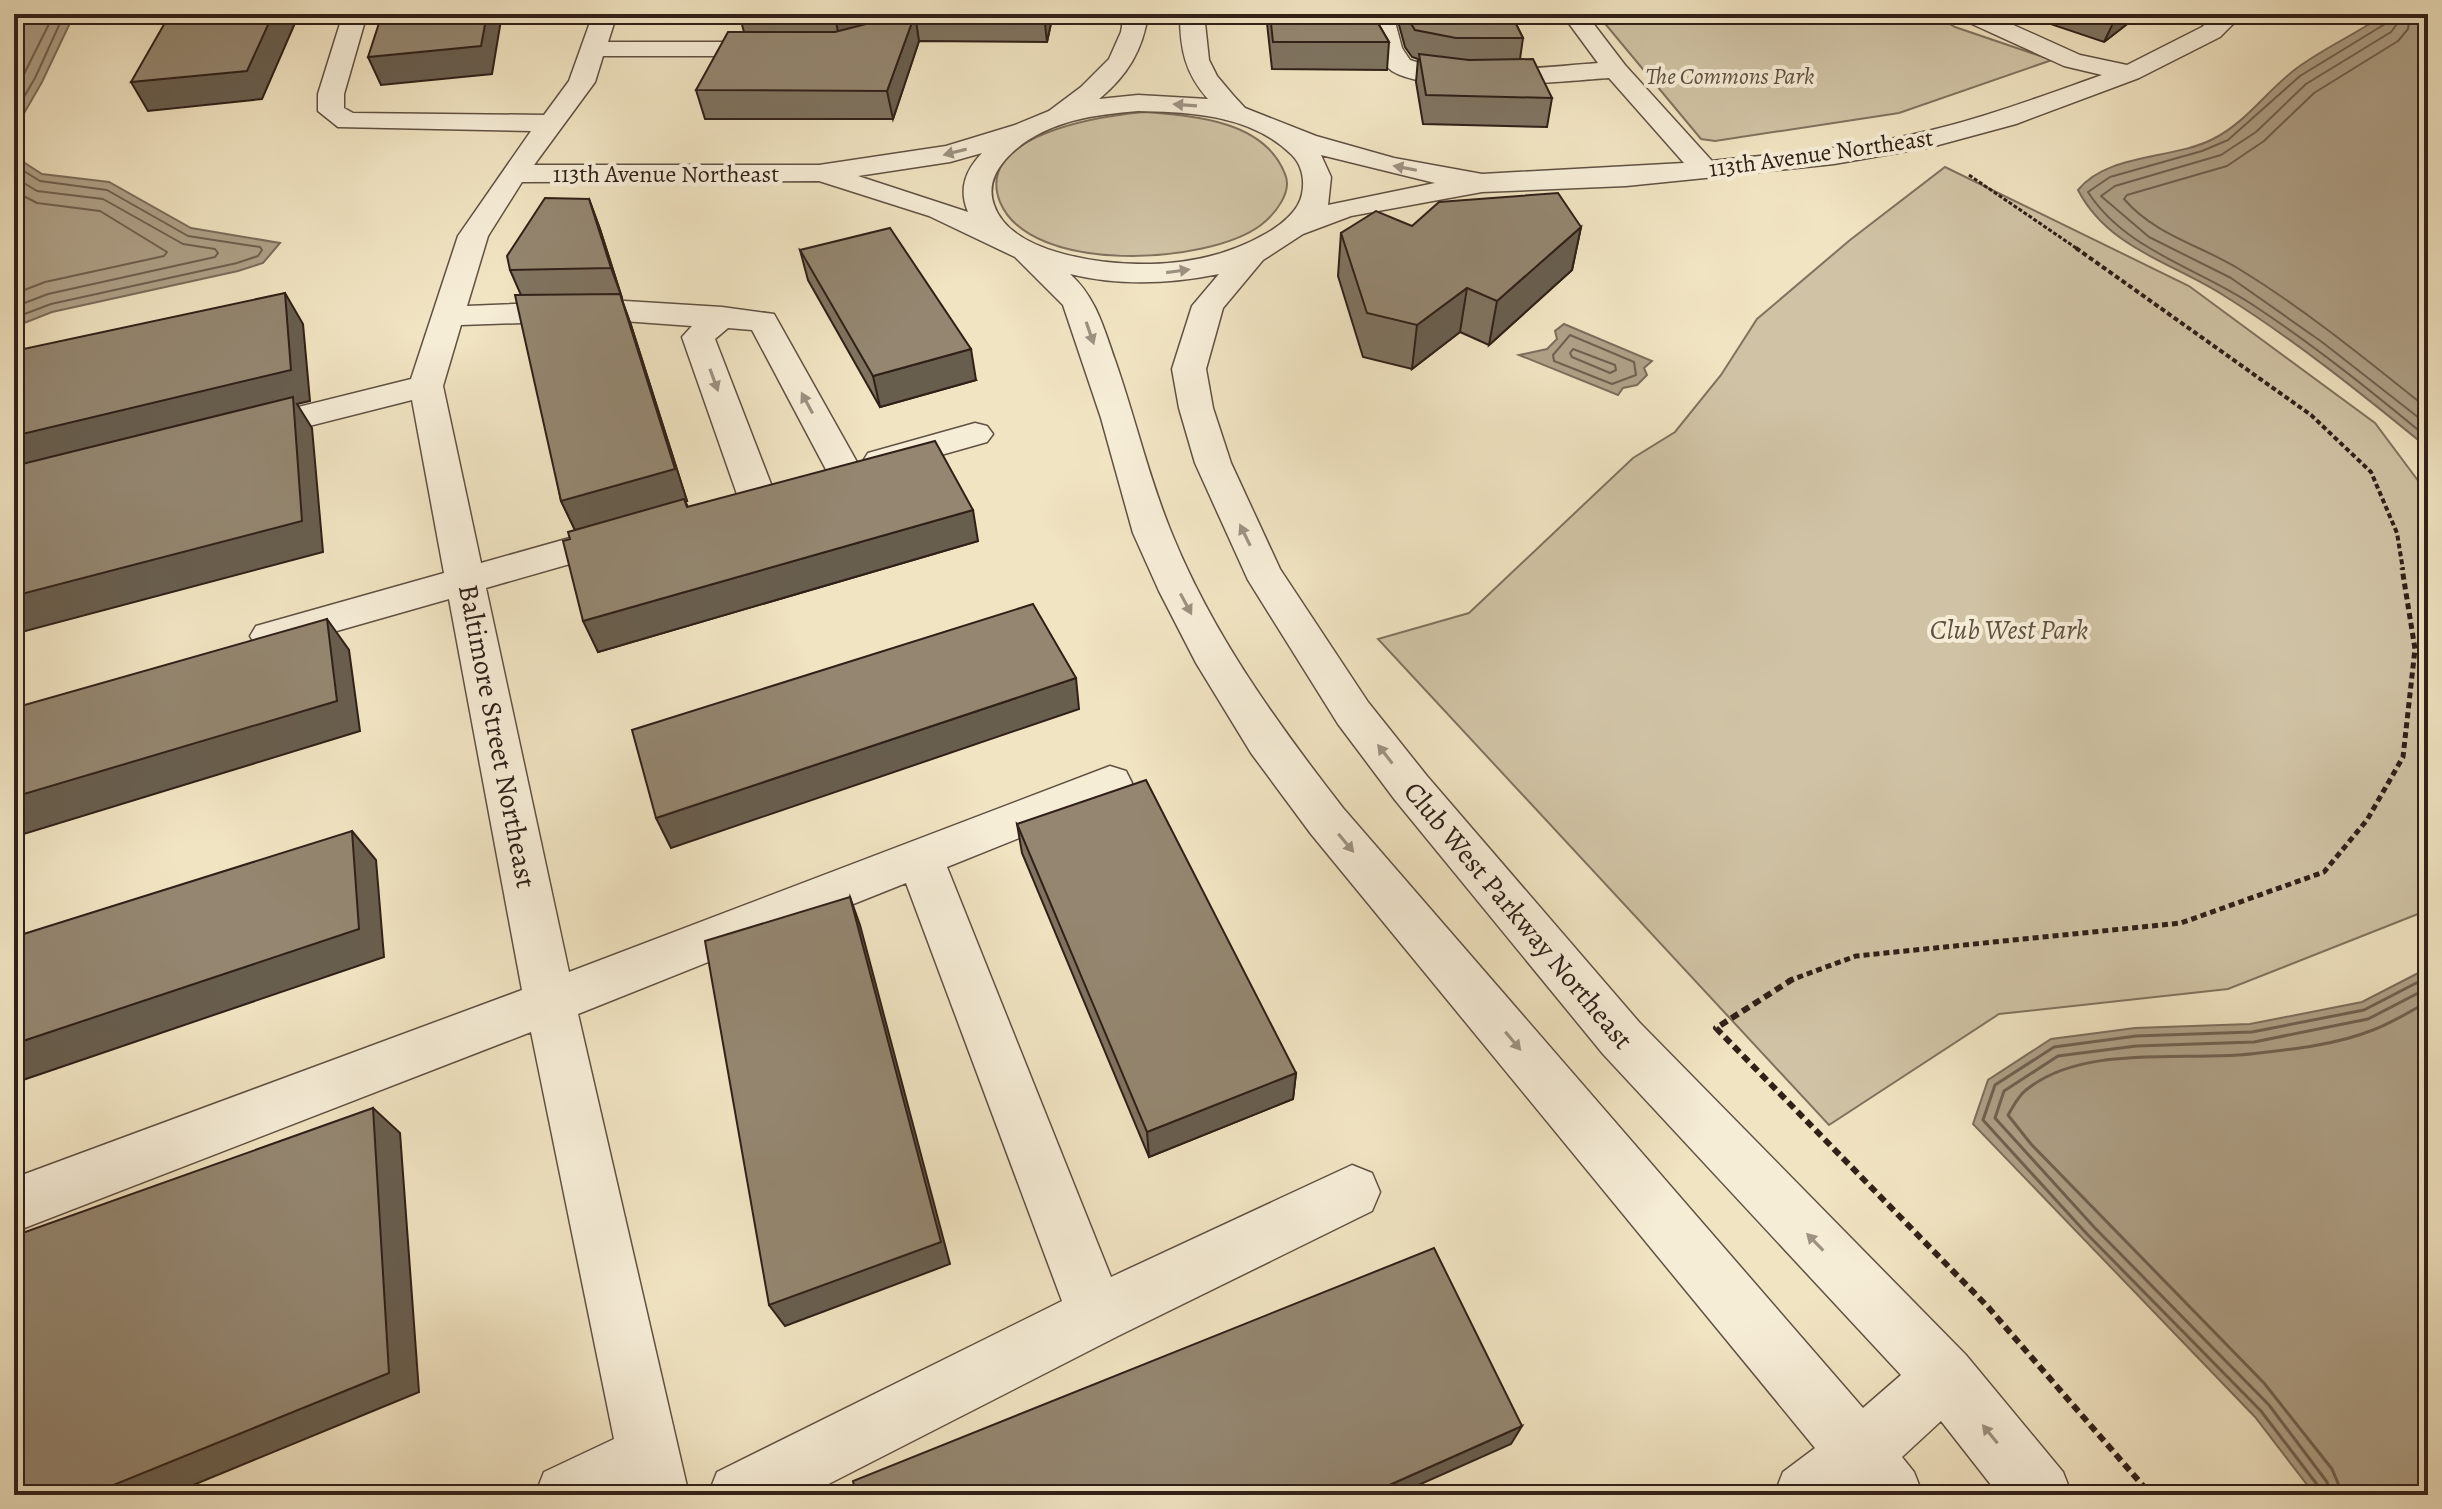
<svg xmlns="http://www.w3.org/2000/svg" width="2442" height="1509" font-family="Alegreya,serif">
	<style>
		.green { fill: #d0c3a5; stroke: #80725e; stroke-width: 2 }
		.water { fill: #afa188; stroke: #7c6d5b; stroke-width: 2 }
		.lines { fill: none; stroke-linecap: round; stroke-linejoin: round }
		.shore-far1 { stroke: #706050; stroke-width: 2 }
		.shore { stroke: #706050; stroke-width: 3 }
		.minor-casing { stroke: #605142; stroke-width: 3 }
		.path-far3 { stroke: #302018; stroke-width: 3; stroke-dasharray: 4 2; stroke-linecap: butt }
		.path-far2 { stroke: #302018; stroke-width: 4; stroke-dasharray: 5 3; stroke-linecap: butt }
		.path-far1 { stroke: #302018; stroke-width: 5; stroke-dasharray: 6 4; stroke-linecap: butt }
		.path { stroke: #302018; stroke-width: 6; stroke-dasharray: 8 5; stroke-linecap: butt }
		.minor { fill: #f6edd7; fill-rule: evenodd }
		.wall { fill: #7f7360; stroke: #302018; stroke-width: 2 }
		.shaded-wall { fill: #685e4e; stroke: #302018; stroke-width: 2 }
		.building { fill: #948670; stroke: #302018; stroke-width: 2 }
		.oneway { fill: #9d9181 }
		.labels { text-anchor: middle; stroke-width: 8; stroke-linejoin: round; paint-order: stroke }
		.far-park-label { font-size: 24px; font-style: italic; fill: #605142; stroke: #f6edd7 }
		.far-street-label { font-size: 24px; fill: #302018; stroke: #f6edd7 }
		.park-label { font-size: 28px; font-style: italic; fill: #605142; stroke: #f6edd7 }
		.street-label { font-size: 28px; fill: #302018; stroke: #f6edd7 }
	</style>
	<rect width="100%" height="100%" fill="#f1e4c2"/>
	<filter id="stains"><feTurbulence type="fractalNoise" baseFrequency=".0025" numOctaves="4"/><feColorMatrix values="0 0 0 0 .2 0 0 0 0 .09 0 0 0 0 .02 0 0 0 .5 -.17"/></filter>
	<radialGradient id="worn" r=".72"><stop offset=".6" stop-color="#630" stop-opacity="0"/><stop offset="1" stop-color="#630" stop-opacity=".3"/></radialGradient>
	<g class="green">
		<polygon points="1597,14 1933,14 1955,27 2052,60 1899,113 1715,141 1701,139"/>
		<path d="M 1144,112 C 1194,116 1264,120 1285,174 C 1293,192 1275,214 1261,225 C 1208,265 1030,275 1000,202 C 973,134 1102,116 1144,112 Z"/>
		<polygon points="1945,167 2189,286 2375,423 2428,494 2428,910 2228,989 1999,1014 1829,1125 1378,639 1469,613 1633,458 1675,432 1721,375 1757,319 1850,240"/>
	</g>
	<g class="water">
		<polygon points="14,14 80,14 69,25 42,82 16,127 14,138"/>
		<path d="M 2385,14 L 2428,14 L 2428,448 C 2362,394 2295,340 2223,295 C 2171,262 2108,248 2078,190 C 2108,153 2172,160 2213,139 C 2247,122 2267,90 2297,68 C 2324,48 2356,34 2385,14 Z"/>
		<polygon points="14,156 42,174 109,182 191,228 280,243 263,263 238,271 52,312 14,327"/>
		<polygon points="1564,324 1652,361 1644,368 1647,375 1637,385 1623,388 1618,395 1519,355 1547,349 1557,339 1555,331"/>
		<polygon points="2428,968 2428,1495 2315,1495 2255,1417 1973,1124 1988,1080 2051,1039 2135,1028 2250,1024 2362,1002"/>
	</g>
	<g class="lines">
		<g class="shore-far1">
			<path d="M 2388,14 L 2385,24 L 2300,76 L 2228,140 L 2202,151 L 2110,177 L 2088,192 C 2125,250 2198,268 2253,305 C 2314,345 2371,391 2428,438"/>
			<polyline points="2398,14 2397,24 2391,32 2306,84 2256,132 2221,155 2115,186 2101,196 2149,237 2231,278 2322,342 2428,425"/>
			<path d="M 2410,14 L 2408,29 L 2398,41 L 2314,93 L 2264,141 L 2227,166 L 2127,195 L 2124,199 C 2155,235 2200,245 2239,269 C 2306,310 2367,360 2428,409"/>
			<polyline points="14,94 54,14"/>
			<polyline points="14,114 35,78 61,21 68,14"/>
			<polyline points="14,165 40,181 107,190 188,236 260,247 262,250 258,256 237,263 51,304 14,318"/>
			<polyline points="14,177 37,191 103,199 183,244 215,249 218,253 215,257 48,294 14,307"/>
			<polyline points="14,191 37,203 100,211 167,252 164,256 45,282 14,294"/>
			<polygon points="1570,335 1634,362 1636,375 1612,384 1554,361 1553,355"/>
			<polygon points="1573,349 1615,365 1616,370 1610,373 1572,357 1570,353"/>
			<polyline points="2420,981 2428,977"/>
		</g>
		<g class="shore">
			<polyline points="2321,1495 2319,1487 2261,1411 2087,1234 1983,1120 1995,1085 2054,1047 2136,1036 2252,1032 2364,1010 2424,979"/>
			<polyline points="2331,1495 2327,1482 2269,1405 2094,1227 1995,1118 2004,1091 2058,1056 2136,1046 2254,1042 2368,1019 2428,988"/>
			<path d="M 2343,1495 L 2332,1469 L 2264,1383 L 2031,1144 L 2008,1115 C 2013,1107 2018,1096 2026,1090 C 2085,1042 2188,1063 2259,1053 C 2296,1049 2338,1044 2373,1030 C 2392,1023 2410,1011 2428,1002"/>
		</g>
		<g class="minor-casing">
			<g id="minor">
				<path d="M 343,14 L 367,14 L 344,94 L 344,108 L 353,113 L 544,115 L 569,81 L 593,14 L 617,14 L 608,42 L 780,42 L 789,44 L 792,49 L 789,54 L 780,56 L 603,56 L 595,82 L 534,165 L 819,165 L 946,146 L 1015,125 L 1049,111 L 1081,87 L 1109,59 L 1121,32 L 1124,14 L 1148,14 C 1143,50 1127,76 1099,99 L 1138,95 L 1208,99 C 1185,73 1180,49 1180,14 L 1204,14 L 1209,60 L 1217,76 L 1233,95 L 1245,108 L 1316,136 L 1394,158 L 1482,174 L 1684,163 L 1609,78 C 1561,81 1432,96 1392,71 C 1375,59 1373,32 1369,14 L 1393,14 L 1402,48 L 1410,60 C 1457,78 1546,67 1598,63 L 1562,14 L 1586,14 L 1625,65 L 1712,161 C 1785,153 1860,148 1932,130 C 1990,116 2045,95 2102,75 L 2064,66 L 1961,19 L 1957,14 L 1989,14 L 2080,55 L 2127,65 L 2202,27 L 2217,14 L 2243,14 L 2220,37 L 2139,78 L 2016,124 L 1931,147 L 1834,164 L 1705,178 L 1626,186 L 1482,192 L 1351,216 L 1303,234 L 1263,260 L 1223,308 L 1206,369 L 1213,408 L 1231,463 L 1280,569 L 1368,702 L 1427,776 L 1639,1022 L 1966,1355 L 2063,1472 L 2072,1495 L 1999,1495 L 1941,1421 L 1902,1457 L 1914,1472 L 1923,1495 L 1774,1495 L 1783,1472 L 1815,1448 L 1311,834 L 1251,753 L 1196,663 L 1159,591 L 1133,533 L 1101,418 L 1063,305 L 1015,257 L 929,216 L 819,181 L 522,182 L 488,236 L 467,306 L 609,300 L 722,307 L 774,314 L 862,471 L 857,479 L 844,482 L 831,479 L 752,330 L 728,328 L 715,339 L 776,497 L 770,505 L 757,509 L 744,505 L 738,497 L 682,337 L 692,326 L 609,320 L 461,325 L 443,386 L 481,563 L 623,523 L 636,527 L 642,536 L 636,545 L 486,588 L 569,972 L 1110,766 L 1126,771 L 1132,783 L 1126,795 L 947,867 L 1111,1277 L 1352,1165 L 1372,1173 L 1380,1192 L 1372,1211 L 1118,1336 L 807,1495 L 708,1495 L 717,1472 L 1062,1301 L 906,883 L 578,1014 L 689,1495 L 535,1495 L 544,1472 L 614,1439 L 531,1032 L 14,1232 L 14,1178 L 522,990 L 449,599 L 270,650 L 256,646 L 250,636 L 256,626 L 444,573 L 412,400 L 246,442 L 234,439 L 228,431 L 234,423 L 411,379 L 458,236 L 531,131 L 338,127 L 318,111 L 318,94 ZM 1138,111 C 1191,112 1252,115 1292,155 C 1302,165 1305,180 1302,194 C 1299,211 1281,225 1267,233 C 1231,254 1192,263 1151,264 C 1106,265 1011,255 994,205 C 988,188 993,174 1005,160 C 1039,122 1090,115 1138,111 ZM 982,153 C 966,170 958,188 968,212 L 858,176 L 950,162 ZM 1321,155 L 1435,183 L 1328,205 L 1331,177 ZM 1070,274 C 1119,286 1170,284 1219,274 L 1192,306 L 1172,369 L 1179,408 L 1195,463 L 1248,580 L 1338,724 L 1395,800 L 1603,1054 L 1901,1375 L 1863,1408 L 1343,808 C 1277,723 1213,635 1172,534 C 1149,479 1135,417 1115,360 C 1104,329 1096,297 1070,274 Z"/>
				<polygon points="975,423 987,426 993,434 987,442 881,472 868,469 863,461 868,453"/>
			</g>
		</g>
		<polyline class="path-far3" points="1969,175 2079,250"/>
		<polyline class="path-far2" points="2076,248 2311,415 2371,472 2397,533 2403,570"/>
		<polyline class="path-far1" points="1788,981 1856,956 2181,923 2324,872 2367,820 2403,757 2415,649 2402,568"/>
		<polyline class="path" points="1793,979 1716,1028 1988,1307 2151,1495"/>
		<use href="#minor" class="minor"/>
	</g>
	<g class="wall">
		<polygon points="739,14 1053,14 1047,42 919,41 893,119 705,119 696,90 744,32"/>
		<polygon points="1266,14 1374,14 1375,18 1389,42 1387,70 1272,69"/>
		<polygon points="1396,14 1511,14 1523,38 1520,59 1552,98 1547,127 1423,124 1416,82 1418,59 1412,57 1405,47"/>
		<polygon points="2021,14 2140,14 2104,42"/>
		<polygon points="589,199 600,229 622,298 621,298 631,325 687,501 685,501 688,507 978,541 598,652 570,539 575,530 561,501 521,295 510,270"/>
		<polygon points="1412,226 1581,227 1572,270 1489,345 1460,332 1412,369 1363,357 1338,276 1341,233"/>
		<polygon points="800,250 976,380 880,407 808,280"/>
		<polygon points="1017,824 1296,1073 1293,1099 1149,1157 1022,853"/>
	</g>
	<g class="shaded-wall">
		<polygon points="273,14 299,14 262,99 148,111 131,82"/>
		<polygon points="487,14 502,14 492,74 381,85 368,57"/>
		<polygon points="834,14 899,14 883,28 840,40"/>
		<polygon points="915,14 919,41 893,119 887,91"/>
		<polygon points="1044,14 1053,14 1047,42 1044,15"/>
		<polygon points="2118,14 2140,14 2104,42 2117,15"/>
		<polygon points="589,199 600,229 622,298 611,268"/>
		<polygon points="1581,227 1572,270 1489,345 1497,301"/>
		<polygon points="1467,288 1460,332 1412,369 1417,325"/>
		<polygon points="285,293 303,324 310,401 297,404 312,428 323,552 14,634 14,436"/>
		<polygon points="620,294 631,325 687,501 576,532 561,501"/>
		<polygon points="971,349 976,380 880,407 873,376"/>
		<polygon points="973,510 978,541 598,652 583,621"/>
		<polygon points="327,619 349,650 360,731 14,837 14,797"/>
		<polygon points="1076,678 1079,709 671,848 656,818"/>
		<polygon points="352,831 376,860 384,957 14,1083 14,1044"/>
		<polygon points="850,897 860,925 950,1264 785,1326 769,1305"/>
		<polygon points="1296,1073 1293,1099 1149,1157 1147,1132"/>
		<polygon points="373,1108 400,1133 419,1392 169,1495 89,1495"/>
		<polygon points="1522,1426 1511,1444 1396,1495 1367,1495"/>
	</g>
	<g class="building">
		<polygon points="170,14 273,14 247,71 131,82"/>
		<polygon points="382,14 487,14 481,46 368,57"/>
		<polygon points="900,14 915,14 887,91 696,90 728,32 835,32 897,16"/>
		<polygon points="927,14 1044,14 1044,15"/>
		<polygon points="1270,14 1374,14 1375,18 1389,42 1273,42"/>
		<polygon points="1406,14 1511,14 1523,38 1456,38 1415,30 1408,19"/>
		<polygon points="1419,54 1469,60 1533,59 1552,98 1426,95"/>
		<polygon points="1558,193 1581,227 1497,301 1467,288 1417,325 1367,313 1341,233 1376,211 1412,226 1439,202"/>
		<polygon points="545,198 589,199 611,268 510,270 507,256"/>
		<polygon points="890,228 971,349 873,376 800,250"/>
		<polygon points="285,293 291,370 14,436 14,351"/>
		<polygon points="620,294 675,469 561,501 515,295"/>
		<polygon points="293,397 302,521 14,596 14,466"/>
		<polygon points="935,441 973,510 583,621 563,541 570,539 568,532 684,499 687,507"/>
		<polygon points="1033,604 1076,678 656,818 632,730"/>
		<polygon points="327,619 337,701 14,797 14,708"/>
		<polygon points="1146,780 1296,1073 1147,1132 1017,824"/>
		<polygon points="352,831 359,929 14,1044 14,937"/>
		<polygon points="850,897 941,1242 769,1305 705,941"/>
		<polygon points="373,1108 389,1373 89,1495 14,1495 14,1236"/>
		<polygon points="1434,1248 1522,1426 1367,1495 856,1495 853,1481"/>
	</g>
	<defs><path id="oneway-solid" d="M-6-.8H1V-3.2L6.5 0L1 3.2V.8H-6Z" transform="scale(2)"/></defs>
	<g class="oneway">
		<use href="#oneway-solid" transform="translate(1185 105) rotate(-176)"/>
		<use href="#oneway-solid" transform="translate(955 152) rotate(166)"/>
		<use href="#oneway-solid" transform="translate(1405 168) rotate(-169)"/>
		<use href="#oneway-solid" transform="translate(1178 271) rotate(-8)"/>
		<use href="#oneway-solid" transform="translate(1090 333) rotate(71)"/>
		<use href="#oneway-solid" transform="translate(714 380) rotate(70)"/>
		<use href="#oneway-solid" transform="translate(807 403) rotate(-118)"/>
		<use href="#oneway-solid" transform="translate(1245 535) rotate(-116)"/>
		<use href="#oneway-solid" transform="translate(1186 604) rotate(62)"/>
		<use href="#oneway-solid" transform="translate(1385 754) rotate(-128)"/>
		<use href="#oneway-solid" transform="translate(1346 843) rotate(50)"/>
		<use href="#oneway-solid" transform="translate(1513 1041) rotate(50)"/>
		<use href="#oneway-solid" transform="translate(1815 1242) rotate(-134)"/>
		<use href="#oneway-solid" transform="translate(1990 1434) rotate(-129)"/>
	</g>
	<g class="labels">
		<g class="far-park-label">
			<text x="1730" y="84">The Commons Park</text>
		</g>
		<g class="far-street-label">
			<text transform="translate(1821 153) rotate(-8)" y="8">113th Avenue Northeast</text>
			<text x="666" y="182">113th Avenue Northeast</text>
		</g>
		<g class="park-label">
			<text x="2009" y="639">Club West Park</text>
		</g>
		<g class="street-label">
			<text transform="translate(498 736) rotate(79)" y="10">Baltimore Street Northeast</text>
			<text transform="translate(1519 915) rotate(50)" y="10">Club West Parkway Northeast</text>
		</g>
	</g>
	<rect width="2442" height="1509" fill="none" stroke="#f1e4c2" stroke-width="48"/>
	<rect x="16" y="16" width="2410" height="1477" fill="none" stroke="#302018" stroke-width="4"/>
	<rect x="24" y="24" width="2394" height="1461" fill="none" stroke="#302018" stroke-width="2"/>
	<rect width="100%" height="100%" filter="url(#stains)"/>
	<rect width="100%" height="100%" fill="url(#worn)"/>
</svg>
